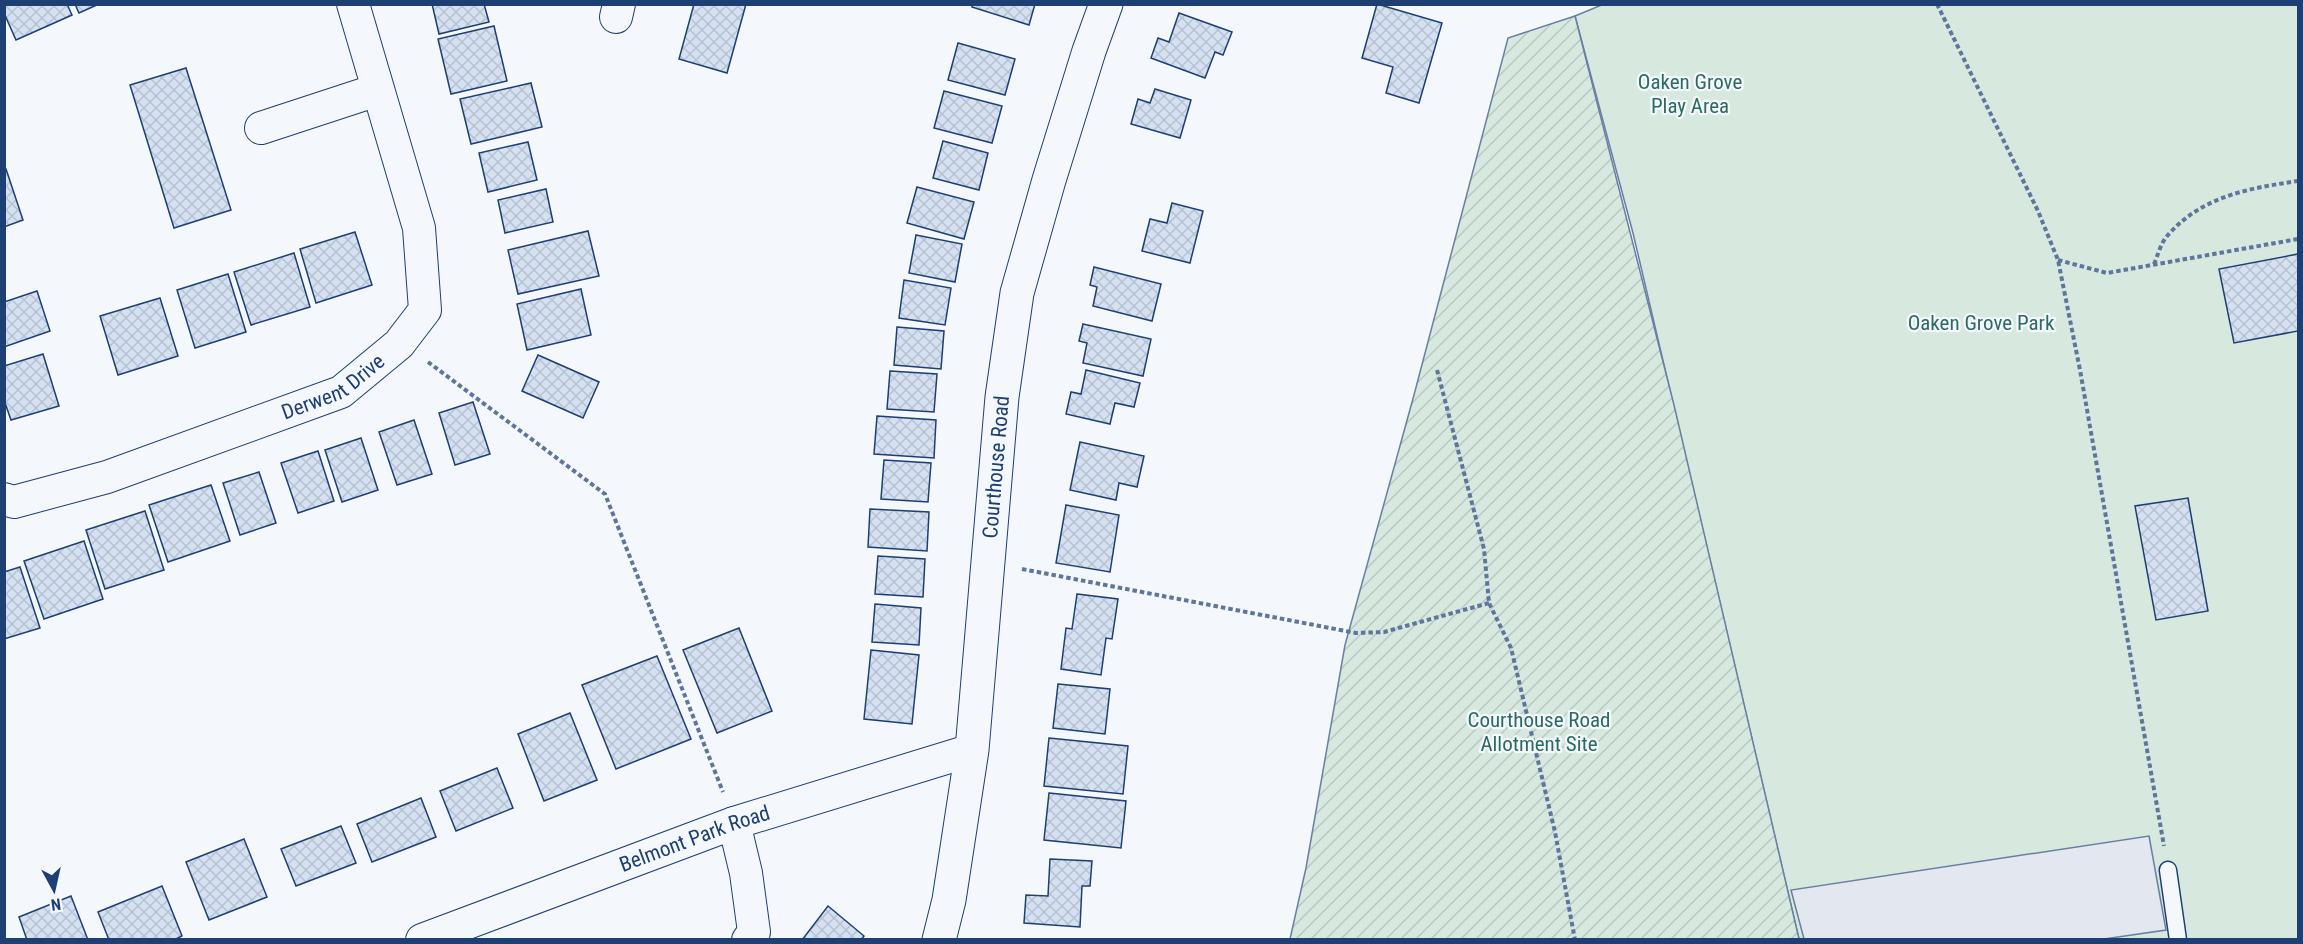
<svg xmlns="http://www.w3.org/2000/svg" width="2303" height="944" font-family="'Roboto Condensed',sans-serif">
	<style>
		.park { fill: #d7e8df; stroke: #687fa3; stroke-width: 1.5 }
		.garden { fill: url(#garden-furrows); stroke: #687fa3; stroke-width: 1.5 }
		.parking { fill: #e3e8f0; stroke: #687fa3; stroke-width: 1.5 }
		.building { fill: url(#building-cross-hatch); stroke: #1d3f73; stroke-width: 1.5 }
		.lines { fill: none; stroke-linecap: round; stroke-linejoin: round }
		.service-casing { stroke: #1d3f73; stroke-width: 19 }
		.minor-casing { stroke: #1d3f73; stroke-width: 34 }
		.tertiary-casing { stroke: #1d3f73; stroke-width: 35 }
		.path { stroke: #5e769c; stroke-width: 4; stroke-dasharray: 4.5 3; stroke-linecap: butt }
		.service { stroke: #f4f7fb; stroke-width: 16 }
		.minor { stroke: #f4f7fb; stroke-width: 32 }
		.tertiary { stroke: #f4f7fb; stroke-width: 33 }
		.labels { text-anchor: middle; stroke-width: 4.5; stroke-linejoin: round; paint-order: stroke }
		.park-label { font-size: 21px; fill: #2c6c60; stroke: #f4f7fb }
		.street-label { font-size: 21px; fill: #1d3f73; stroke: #f4f7fb }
	</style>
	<defs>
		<pattern id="garden-furrows" width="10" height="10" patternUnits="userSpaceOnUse" patternTransform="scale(1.5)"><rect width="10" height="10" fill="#d7e8df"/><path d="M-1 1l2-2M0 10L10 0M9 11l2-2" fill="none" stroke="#b8c8c3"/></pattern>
		<pattern id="building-cross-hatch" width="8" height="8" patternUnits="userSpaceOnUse" patternTransform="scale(1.5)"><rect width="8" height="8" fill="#d5e0f0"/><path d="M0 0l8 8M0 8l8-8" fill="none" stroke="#b6c1d1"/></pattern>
	</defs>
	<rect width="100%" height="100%" fill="#f4f7fb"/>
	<polygon class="park" points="1604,4 2298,5 2298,939 1799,939 1633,233 1575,16"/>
	<polygon class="garden" points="1575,16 1674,405 1799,939 1290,939 1306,868 1345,645 1414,395 1508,38"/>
	<polygon class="parking" points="2149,836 2166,930 2104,939 1804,939 1791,890"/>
	<g class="building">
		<polygon points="4,4 67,4 72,15 16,40 4,13"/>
		<polygon points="75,4 99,4 79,13"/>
		<polygon points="432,4 484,4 489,22 439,34"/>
		<polygon points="694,4 746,4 727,73 679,59"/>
		<polygon points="973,4 1035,4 1029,25 972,7"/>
		<polygon points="1377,4 1442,23 1419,103 1386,93 1393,67 1362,58"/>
		<polygon points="1179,13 1232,32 1223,55 1215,52 1205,78 1151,58 1158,38 1169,42"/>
		<polygon points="494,26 507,81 451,94 438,39"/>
		<polygon points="958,43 1015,59 1005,95 948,80"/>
		<polygon points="186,68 231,210 174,228 130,85"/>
		<polygon points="531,83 542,127 471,144 460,99"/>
		<polygon points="1155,89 1191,100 1180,138 1131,124 1138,99 1150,103"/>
		<polygon points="944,91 1002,106 992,143 934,128"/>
		<polygon points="943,141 988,153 979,190 933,178"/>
		<polygon points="528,142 537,180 488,192 479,153"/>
		<polygon points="6,169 23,220 4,227 4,170"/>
		<polygon points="917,187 974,202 964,239 907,223"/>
		<polygon points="546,189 553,222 505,233 498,200"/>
		<polygon points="1172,203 1203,211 1190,263 1142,251 1150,219 1167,223"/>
		<polygon points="588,231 599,276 518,294 508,250"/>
		<polygon points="355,232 372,285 316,303 300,249"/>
		<polygon points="916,235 962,244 955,282 909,273"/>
		<polygon points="294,253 310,307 251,325 234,272"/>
		<polygon points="2298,254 2298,331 2234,343 2219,269"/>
		<polygon points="1094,267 1161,284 1152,321 1093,306 1097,287 1090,285"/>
		<polygon points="228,274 246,332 195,348 177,290"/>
		<polygon points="904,280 951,288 945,325 899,318"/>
		<polygon points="581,289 591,335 527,350 517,304"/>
		<polygon points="37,291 50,331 4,347 4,302"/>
		<polygon points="160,298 178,356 118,375 100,316"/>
		<polygon points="1083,324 1151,339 1143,376 1083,363 1087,343 1079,341"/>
		<polygon points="897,327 944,331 941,369 894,365"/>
		<polygon points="43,354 59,406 11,420 4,400 4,366"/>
		<polygon points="538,355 599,382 583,418 522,391"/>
		<polygon points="1086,370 1140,383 1134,407 1115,403 1110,424 1066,414 1071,392 1081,394"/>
		<polygon points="890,371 937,374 934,412 887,409"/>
		<polygon points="473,402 490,454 455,465 439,413"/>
		<polygon points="877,416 936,420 934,458 874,454"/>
		<polygon points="414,420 432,474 397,485 379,432"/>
		<polygon points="361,438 378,490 342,502 325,450"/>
		<polygon points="1080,442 1144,456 1137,487 1119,483 1116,500 1070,490"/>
		<polygon points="318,451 334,501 298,513 281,463"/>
		<polygon points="884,460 931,463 928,502 881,499"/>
		<polygon points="259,472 276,523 240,535 223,483"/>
		<polygon points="211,485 230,541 168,562 149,505"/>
		<polygon points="2188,498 2208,611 2156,620 2135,506"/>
		<polygon points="1066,505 1119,515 1110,572 1056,563"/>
		<polygon points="870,509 929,512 927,551 868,547"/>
		<polygon points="145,511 164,570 105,589 86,530"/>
		<polygon points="84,541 103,599 44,619 24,561"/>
		<polygon points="878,556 925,559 923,597 875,594"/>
		<polygon points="20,567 40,628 4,639 4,572"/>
		<polygon points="1077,594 1118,599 1112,639 1106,638 1101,675 1061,669 1066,628 1072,629"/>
		<polygon points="875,604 921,608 919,645 872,642"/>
		<polygon points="739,628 772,711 717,733 683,650"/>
		<polygon points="871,650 919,655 912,724 864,719"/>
		<polygon points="657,656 691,739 616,769 582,685"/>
		<polygon points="1058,684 1110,689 1105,734 1053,728"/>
		<polygon points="570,713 597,780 544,801 518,734"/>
		<polygon points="1049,738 1128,746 1123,794 1044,786"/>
		<polygon points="497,768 513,808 456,831 440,791"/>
		<polygon points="1049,793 1126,801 1121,848 1044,840"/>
		<polygon points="421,798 436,837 372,862 357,824"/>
		<polygon points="341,826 356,863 296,886 281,849"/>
		<polygon points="244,839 267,897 209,920 186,862"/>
		<polygon points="1050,859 1092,861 1090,886 1082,886 1080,927 1024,923 1026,895 1048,896"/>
		<polygon points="162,886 182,936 174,940 109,940 98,912"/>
		<polygon points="71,896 88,940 27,940 19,917"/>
		<polygon points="828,906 864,936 861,940 802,940"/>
	</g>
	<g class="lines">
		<g class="service-casing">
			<polyline id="service" points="2168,870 2178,940"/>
		</g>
		<g class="minor-casing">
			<g id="minor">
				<polyline points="616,17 619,4"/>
				<polyline points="261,128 377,90"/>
				<path id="s1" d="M 4,499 L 14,502 L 107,477 L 341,392 L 399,344 L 425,310 L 419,228 L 353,4"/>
				<polyline points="734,823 746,873 754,932 748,940"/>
				<path id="s2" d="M 422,940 L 734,823 L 972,750"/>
			</g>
		</g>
		<g class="tertiary-casing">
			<g id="tertiary">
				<path id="s3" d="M 939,940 L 949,900 L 972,750 L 1002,397 L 1017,293 L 1049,180 L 1089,51 L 1106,4"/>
			</g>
		</g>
		<g class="path">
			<polyline points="1937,4 2038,211 2058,260 2080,370 2164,846"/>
			<polyline points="2058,260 2107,273 2298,239"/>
			<path d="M 2154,264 C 2158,255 2161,242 2168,235 C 2202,196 2250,188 2298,181"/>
			<polyline points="428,362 605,494 723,792"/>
			<polyline points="1437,370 1484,549 1489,603 1511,648 1555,832 1575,940"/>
			<polyline points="1022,569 1356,633 1384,632 1489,603"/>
		</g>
		<use href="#service" class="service"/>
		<use href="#minor" class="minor"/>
		<use href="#tertiary" class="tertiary"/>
	</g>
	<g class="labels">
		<g class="park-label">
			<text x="1690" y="89">Oaken Grove<tspan x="1690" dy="24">Play Area</tspan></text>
			<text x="1981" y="330">Oaken Grove Park</text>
			<text x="1539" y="727">Courthouse Road<tspan x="1539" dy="24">Allotment Site</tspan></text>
		</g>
		<g class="street-label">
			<text dy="7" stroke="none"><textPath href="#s1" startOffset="351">Derwent Drive</textPath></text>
			<text dy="7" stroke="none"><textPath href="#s3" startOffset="477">Courthouse Road</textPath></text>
			<text dy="7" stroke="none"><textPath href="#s2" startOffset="291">Belmont Park Road</textPath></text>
		</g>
	</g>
	<rect width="2303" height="944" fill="none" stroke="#1d3f73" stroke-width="12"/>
	<g transform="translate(54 890) rotate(172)" stroke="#f4f7fb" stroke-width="4.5" paint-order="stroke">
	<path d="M0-4.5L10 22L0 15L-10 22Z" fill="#1d3f73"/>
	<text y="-9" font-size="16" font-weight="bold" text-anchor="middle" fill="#1d3f73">N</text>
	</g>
</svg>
